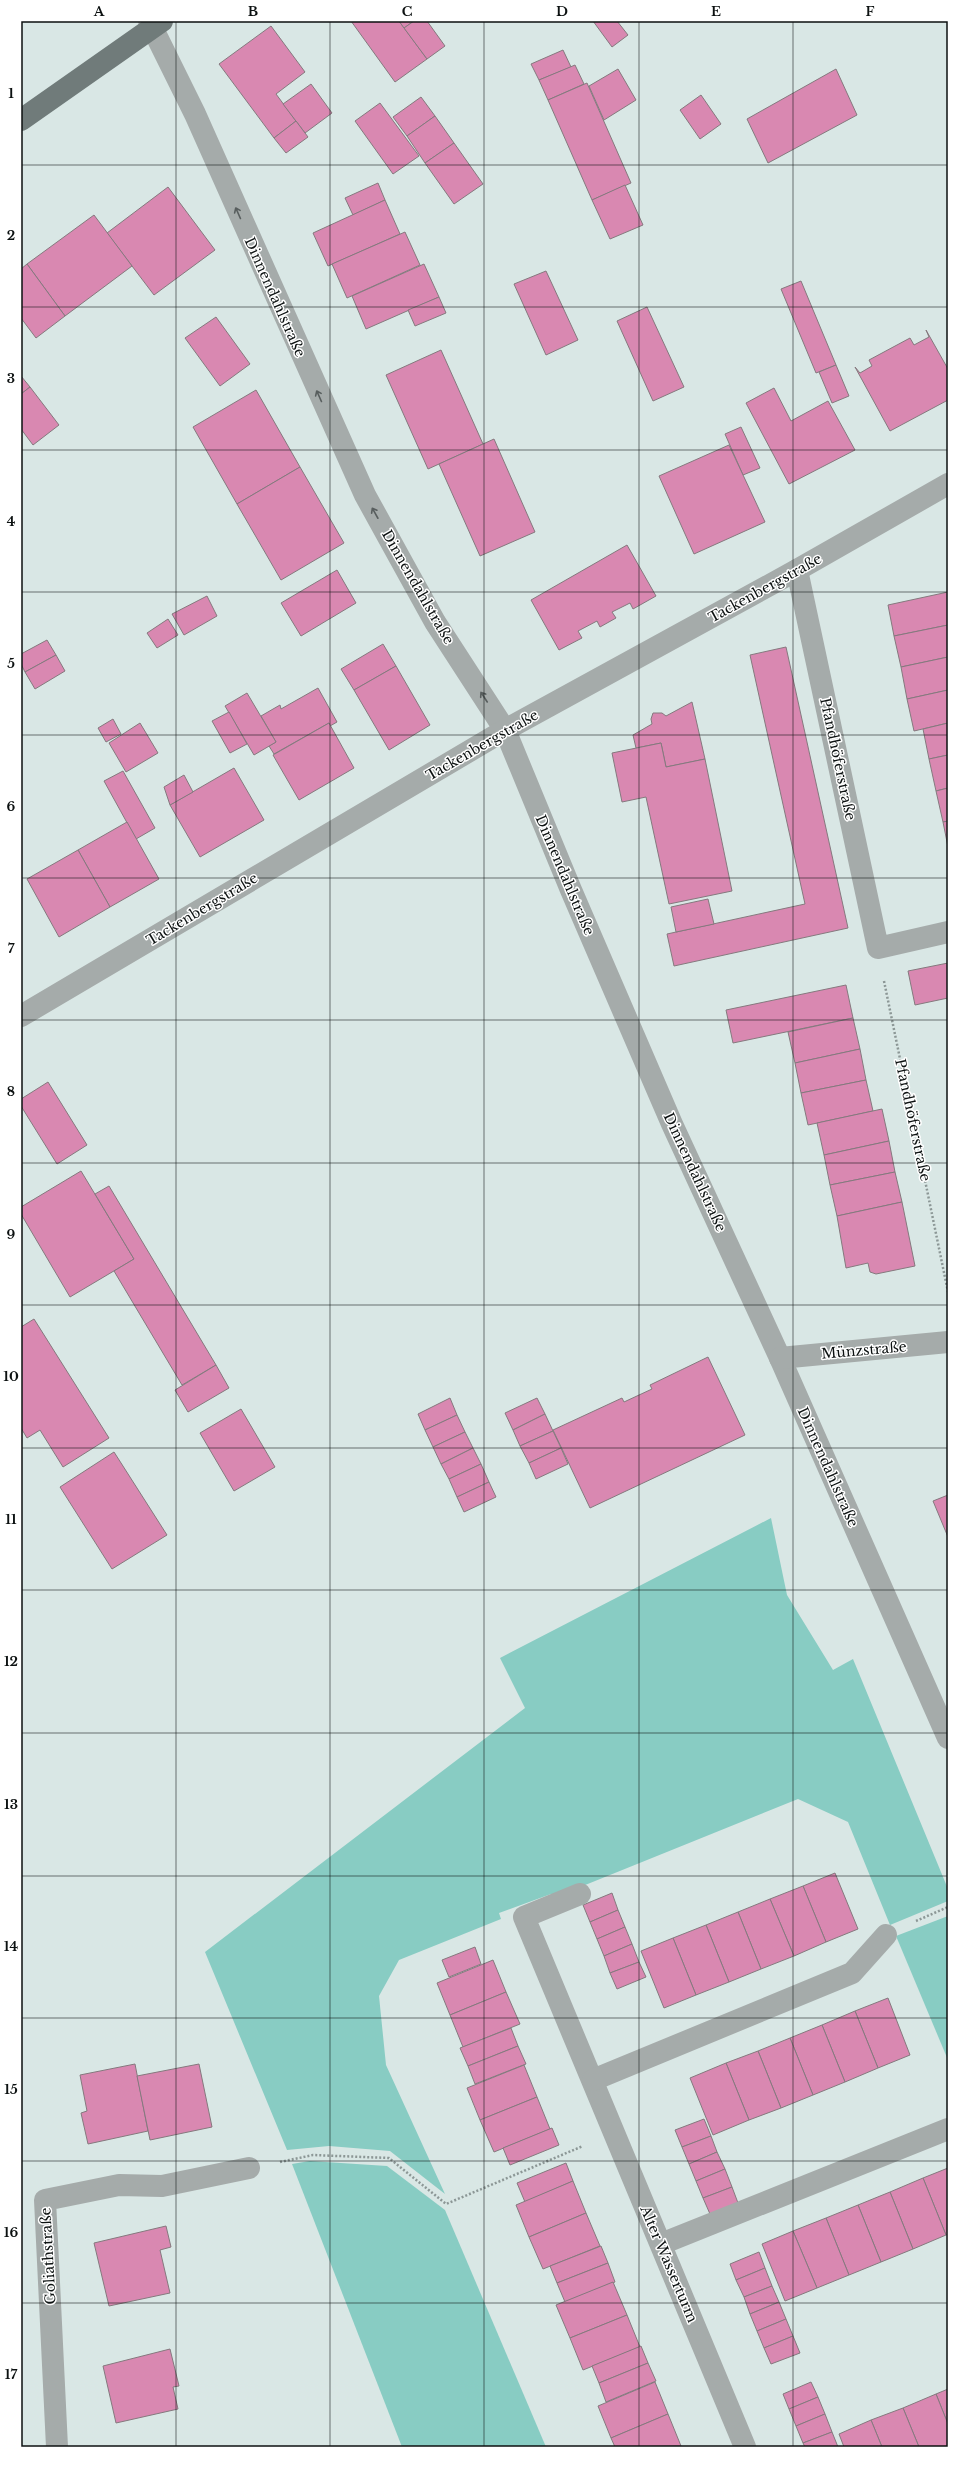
<svg xmlns="http://www.w3.org/2000/svg" width="969" height="2468" font-family="'Libre Baskerville',serif">
	<style>
		.green { fill: #88ccc3 }
		.building { fill: #d988b1; stroke: #85797e }
		.lines { fill: none; stroke-linecap: round; stroke-linejoin: round }
		.path { stroke: #8c9796; stroke-width: 2.5; stroke-dasharray: 2 2; stroke-linecap: butt }
		.minor { stroke: #a5abaa; stroke-width: 22 }
		.major { stroke: #707b7a; stroke-width: 22 }
		.oneway { stroke: #585e5e }
		.grid { fill: none; stroke: #0c1111; stroke-width: 1; stroke-opacity: 0.55 }
		.labels { text-anchor: middle; stroke-width: 3; stroke-linejoin: round; paint-order: stroke }
		.street-label { font-size: 14px; fill: #0c1111; stroke: #fff }
		.neatline { fill: none; stroke: #0c1111; stroke-width: 1.5 }
		.grid-label { font-size: 13px; text-anchor: middle; font-weight: bold; fill: #0c1111 }
	</style>
	<rect width="100%" height="100%" fill="#d9e7e5"/>
	<g class="green">
		<polygon points="771,1518 787,1595 833,1670 853,1659 948,1889 948,1901 890,1925 848,1822 798,1799 553,1898 551,1894 499,1913 501,1919 399,1960 379,1996 386,2065 445,2194 390,2151 329,2146 287,2150 205,1952 525,1708 500,1658"/>
		<polygon points="948,1916 948,2060 896,1936"/>
		<polygon points="310,2161 387,2166 445,2210 546,2447 402,2447 292,2164"/>
	</g>
	<g class="building">
		<polygon points="351,21 399,21 427,59 395,82"/>
		<polygon points="399,21 414,21 404,28"/>
		<polygon points="414,21 427,21 445,46 427,59 404,28"/>
		<polygon points="593,21 617,21 628,35 612,47"/>
		<polygon points="271,26 305,72 276,94 296,121 274,138 219,64"/>
		<polygon points="563,50 571,67 539,80 531,64"/>
		<polygon points="575,65 584,84 548,100 539,80"/>
		<polygon points="618,69 636,100 604,120 589,86"/>
		<polygon points="836,69 857,115 768,163 747,119"/>
		<polygon points="587,83 631,183 592,200 548,100"/>
		<polygon points="311,84 332,113 305,133 283,104"/>
		<polygon points="701,95 721,124 700,139 680,110"/>
		<polygon points="421,97 435,116 407,136 393,117"/>
		<polygon points="380,103 419,156 393,174 355,121"/>
		<polygon points="435,116 454,143 425,163 407,136"/>
		<polygon points="296,121 308,137 286,153 274,138"/>
		<polygon points="454,143 483,184 454,204 425,163"/>
		<polygon points="378,183 385,200 353,215 345,198"/>
		<polygon points="625,185 643,225 610,239 592,200"/>
		<polygon points="168,187 215,250 154,295 107,233"/>
		<polygon points="385,200 400,234 328,266 313,233"/>
		<polygon points="94,215 132,266 65,316 27,264"/>
		<polygon points="405,232 420,265 347,298 332,264"/>
		<polygon points="27,264 65,316 36,338 21,318 21,269"/>
		<polygon points="424,264 439,297 366,329 352,296"/>
		<polygon points="546,271 578,340 546,355 514,284"/>
		<polygon points="801,281 836,365 816,373 781,289"/>
		<polygon points="439,297 446,313 415,326 408,310"/>
		<polygon points="647,307 684,387 653,401 617,321"/>
		<polygon points="216,317 250,364 220,386 185,338"/>
		<polygon points="926,330 948,369 948,400 890,431 855,367 860,373 872,366 869,360 910,338 914,345 929,337"/>
		<polygon points="441,350 483,444 428,469 386,375"/>
		<polygon points="836,365 849,396 832,403 819,372"/>
		<polygon points="21,376 30,387 21,394"/>
		<polygon points="30,387 59,425 33,445 21,429 21,394"/>
		<polygon points="774,388 791,421 828,401 855,450 789,484 746,403"/>
		<polygon points="256,390 300,467 237,504 193,427"/>
		<polygon points="741,427 760,468 743,475 725,434"/>
		<polygon points="494,439 535,532 480,556 439,464"/>
		<polygon points="729,445 765,522 694,554 659,476"/>
		<polygon points="300,467 344,543 281,580 237,504"/>
		<polygon points="627,545 656,596 633,609 630,603 612,612 616,618 600,627 597,621 578,631 582,638 559,650 531,600"/>
		<polygon points="337,570 356,603 301,636 281,603"/>
		<polygon points="948,592 948,625 894,636 888,605"/>
		<polygon points="207,596 217,616 184,635 172,614"/>
		<polygon points="168,619 178,635 157,648 147,633"/>
		<polygon points="948,625 948,657 901,667 894,636"/>
		<polygon points="47,640 56,655 25,672 21,664 21,654"/>
		<polygon points="383,644 396,666 354,690 341,669"/>
		<polygon points="786,647 848,928 674,966 667,934 805,904 750,655"/>
		<polygon points="56,655 65,671 35,689 25,672"/>
		<polygon points="948,657 948,690 907,699 901,667"/>
		<polygon points="396,666 430,725 389,750 354,690"/>
		<polygon points="318,688 337,722 330,726 329,723 274,754 269,746 276,742 261,716 280,705 281,709"/>
		<polygon points="948,690 948,723 914,731 907,699"/>
		<polygon points="247,693 276,742 254,755 225,706"/>
		<polygon points="692,702 705,759 666,767 661,743 636,748 633,735 652,724 651,719 653,713 662,713 666,716"/>
		<polygon points="229,712 247,744 230,753 212,721"/>
		<polygon points="113,719 121,734 106,742 98,728"/>
		<polygon points="140,723 158,753 126,772 109,743"/>
		<polygon points="329,723 354,768 299,800 273,755"/>
		<polygon points="948,723 948,755 929,759 923,729"/>
		<polygon points="661,743 666,767 705,759 732,891 669,904 646,797 622,802 612,753"/>
		<polygon points="948,755 948,788 936,791 929,759"/>
		<polygon points="234,768 264,820 200,857 170,805"/>
		<polygon points="123,771 155,828 136,839 104,781"/>
		<polygon points="184,775 193,792 170,805 164,787"/>
		<polygon points="948,788 948,821 943,822 936,791"/>
		<polygon points="948,821 948,847 943,822"/>
		<polygon points="127,822 159,879 110,907 78,850"/>
		<polygon points="78,850 110,907 59,937 27,879"/>
		<polygon points="708,899 714,924 676,932 671,907"/>
		<polygon points="948,963 948,998 915,1005 908,971"/>
		<polygon points="846,985 853,1018 733,1043 726,1010"/>
		<polygon points="853,1018 860,1049 795,1063 788,1032"/>
		<polygon points="860,1049 866,1080 801,1093 795,1063"/>
		<polygon points="866,1080 873,1111 808,1125 801,1093"/>
		<polygon points="48,1082 87,1145 57,1164 21,1106 21,1099"/>
		<polygon points="882,1109 889,1141 824,1155 817,1123"/>
		<polygon points="889,1141 895,1172 830,1185 824,1155"/>
		<polygon points="81,1171 134,1259 70,1297 21,1214 21,1207"/>
		<polygon points="895,1172 902,1202 837,1216 830,1185"/>
		<polygon points="109,1186 216,1365 182,1385 114,1271 134,1259 95,1194"/>
		<polygon points="902,1202 915,1266 876,1274 870,1272 868,1263 846,1268 837,1216"/>
		<polygon points="34,1319 109,1438 63,1467 40,1430 27,1438 21,1428 21,1327"/>
		<polygon points="708,1357 745,1435 590,1508 553,1430 622,1398 624,1402 652,1389 650,1385"/>
		<polygon points="216,1365 229,1388 188,1412 175,1390"/>
		<polygon points="450,1398 457,1415 425,1430 418,1414"/>
		<polygon points="537,1398 545,1414 513,1430 505,1413"/>
		<polygon points="241,1409 275,1467 234,1491 200,1433"/>
		<polygon points="545,1414 553,1431 520,1446 513,1430"/>
		<polygon points="457,1415 465,1432 433,1447 425,1430"/>
		<polygon points="553,1431 561,1448 529,1463 520,1446"/>
		<polygon points="465,1432 473,1448 441,1464 433,1447"/>
		<polygon points="473,1448 481,1464 449,1479 441,1464"/>
		<polygon points="561,1448 568,1464 536,1479 529,1463"/>
		<polygon points="114,1452 167,1535 112,1569 60,1487"/>
		<polygon points="481,1464 489,1482 457,1497 449,1479"/>
		<polygon points="489,1482 496,1497 464,1512 457,1497"/>
		<polygon points="948,1495 948,1537 933,1501"/>
		<polygon points="835,1873 858,1929 826,1942 803,1886"/>
		<polygon points="803,1886 826,1942 794,1956 770,1899"/>
		<polygon points="612,1893 618,1910 590,1922 583,1905"/>
		<polygon points="770,1899 794,1956 761,1969 738,1912"/>
		<polygon points="618,1910 625,1927 597,1939 590,1922"/>
		<polygon points="738,1912 761,1969 729,1982 706,1925"/>
		<polygon points="706,1925 729,1982 696,1995 673,1938"/>
		<polygon points="625,1927 632,1944 604,1956 597,1939"/>
		<polygon points="673,1938 696,1995 664,2008 641,1951"/>
		<polygon points="632,1944 639,1962 610,1973 604,1956"/>
		<polygon points="475,1947 481,1964 449,1977 442,1960"/>
		<polygon points="493,1960 506,1992 450,2015 437,1983"/>
		<polygon points="639,1962 646,1977 617,1989 610,1973"/>
		<polygon points="506,1992 520,2024 463,2047 450,2015"/>
		<polygon points="888,1998 910,2055 878,2068 855,2011"/>
		<polygon points="855,2011 878,2068 845,2082 822,2025"/>
		<polygon points="822,2025 845,2082 813,2095 790,2038"/>
		<polygon points="511,2028 518,2046 468,2066 460,2048"/>
		<polygon points="790,2038 813,2095 781,2108 758,2051"/>
		<polygon points="518,2046 526,2064 475,2084 468,2066"/>
		<polygon points="758,2051 781,2108 749,2120 726,2063"/>
		<polygon points="726,2063 749,2120 713,2135 690,2078"/>
		<polygon points="135,2064 148,2131 88,2144 81,2113 87,2111 80,2075"/>
		<polygon points="199,2064 212,2127 150,2140 137,2076"/>
		<polygon points="524,2065 537,2097 480,2120 467,2088"/>
		<polygon points="537,2097 550,2129 494,2152 480,2120"/>
		<polygon points="704,2119 711,2136 682,2147 675,2130"/>
		<polygon points="552,2128 559,2145 510,2165 503,2148"/>
		<polygon points="711,2136 717,2152 689,2164 682,2147"/>
		<polygon points="717,2152 725,2169 696,2181 689,2164"/>
		<polygon points="566,2163 573,2181 525,2202 517,2183"/>
		<polygon points="948,2168 948,2234 946,2235 923,2178"/>
		<polygon points="725,2169 732,2187 703,2198 696,2181"/>
		<polygon points="923,2178 946,2235 913,2249 890,2192"/>
		<polygon points="573,2181 586,2213 529,2237 516,2205"/>
		<polygon points="732,2187 738,2203 710,2214 703,2198"/>
		<polygon points="890,2192 913,2249 881,2262 858,2205"/>
		<polygon points="858,2205 881,2262 849,2275 826,2218"/>
		<polygon points="586,2213 600,2246 543,2269 529,2237"/>
		<polygon points="826,2218 849,2275 817,2288 793,2231"/>
		<polygon points="166,2226 171,2247 160,2250 170,2293 109,2306 94,2243"/>
		<polygon points="793,2231 817,2288 785,2301 762,2244"/>
		<polygon points="601,2246 608,2263 557,2283 550,2266"/>
		<polygon points="759,2252 765,2268 736,2280 730,2264"/>
		<polygon points="608,2263 615,2282 565,2302 557,2283"/>
		<polygon points="765,2268 772,2286 744,2297 736,2280"/>
		<polygon points="613,2282 627,2315 570,2338 556,2305"/>
		<polygon points="772,2286 779,2302 750,2314 744,2297"/>
		<polygon points="779,2302 786,2319 757,2331 750,2314"/>
		<polygon points="627,2315 640,2347 583,2370 570,2338"/>
		<polygon points="786,2319 793,2336 764,2348 757,2331"/>
		<polygon points="793,2336 800,2353 771,2364 764,2348"/>
		<polygon points="641,2346 648,2363 599,2383 592,2366"/>
		<polygon points="170,2349 179,2386 173,2387 178,2409 116,2423 103,2366"/>
		<polygon points="648,2363 656,2381 606,2402 599,2383"/>
		<polygon points="655,2382 668,2414 611,2438 598,2406"/>
		<polygon points="811,2382 818,2397 789,2409 783,2394"/>
		<polygon points="948,2389 948,2424 936,2394"/>
		<polygon points="936,2394 948,2424 948,2447 919,2447 903,2408"/>
		<polygon points="818,2397 825,2414 796,2426 789,2409"/>
		<polygon points="903,2408 919,2447 882,2447 871,2420"/>
		<polygon points="668,2414 681,2446 615,2447 611,2438"/>
		<polygon points="825,2414 832,2432 803,2443 796,2426"/>
		<polygon points="871,2420 882,2447 844,2447 839,2434"/>
		<polygon points="832,2432 838,2447 805,2447 803,2443"/>
	</g>
	<g class="lines">
		<g class="path">
			<polyline points="884,981 948,1292"/>
			<polyline points="916,1921 948,1907"/>
			<polyline points="280,2162 313,2155 389,2158 446,2204 583,2146"/>
		</g>
		<g class="minor">
			<polyline points="149,21 195,114 365,495 435,622 505,730 571,890 672,1124 780,1358 948,1738"/>
			<polyline points="797,570 878,948 948,932"/>
			<polyline points="21,1016 505,730 797,570 948,484"/>
			<polyline points="780,1358 948,1342"/>
			<polyline points="580,1894 524,1917 745,2447"/>
			<polyline points="593,2080 852,1973 886,1935"/>
			<polyline points="661,2244 948,2129"/>
			<polyline points="57,2447 45,2200 119,2185 162,2186 249,2168"/>
		</g>
		<polyline class="major" points="21,120 162,21"/>
	</g>
	<defs><path id="oneway-shaft" d="M-6 0H5M1.5-3L5.5 0L1.5 3" fill="none" stroke-width="1.6" stroke-linecap="round" stroke-linejoin="round"/></defs>
	<g class="oneway">
		<use href="#oneway-shaft" transform="translate(238 213) rotate(-114)"/>
		<use href="#oneway-shaft" transform="translate(319 396) rotate(-114)"/>
		<use href="#oneway-shaft" transform="translate(375 513) rotate(-119)"/>
		<use href="#oneway-shaft" transform="translate(484 697) rotate(-123)"/>
	</g>
	<path class="grid" d="M 176,21 L 176,2447M 330,21 L 330,2447M 484,21 L 484,2447M 639,21 L 639,2447M 793,21 L 793,2447M 21,165 L 948,165M 21,307 L 948,307M 21,450 L 948,450M 21,592 L 948,592M 21,735 L 948,735M 21,878 L 948,878M 21,1020 L 948,1020M 21,1163 L 948,1163M 21,1305 L 948,1305M 21,1448 L 948,1448M 21,1590 L 948,1590M 21,1733 L 948,1733M 21,1876 L 948,1876M 21,2018 L 948,2018M 21,2161 L 948,2161M 21,2303 L 948,2303"/>
	<g class="labels">
		<g class="street-label">
			<text transform="translate(275 297) rotate(66)" y="5">Dinnendahlstraße</text>
			<text transform="translate(418 587) rotate(60)" y="5">Dinnendahlstraße</text>
			<text transform="translate(765 588) rotate(-29)" y="5">Tackenbergstraße</text>
			<text transform="translate(482 745) rotate(-30)" y="5">Tackenbergstraße</text>
			<text transform="translate(838 759) rotate(78)" y="5">Pfandhöferstraße</text>
			<text transform="translate(565 875) rotate(67)" y="5">Dinnendahlstraße</text>
			<text transform="translate(202 909) rotate(-31)" y="5">Tackenbergstraße</text>
			<text transform="translate(913 1120) rotate(78)" y="5">Pfandhöferstraße</text>
			<text transform="translate(695 1172) rotate(65)" y="5">Dinnendahlstraße</text>
			<text transform="translate(864 1350) rotate(-5)" y="5">Münzstraße</text>
			<text transform="translate(828 1467) rotate(66)" y="5">Dinnendahlstraße</text>
			<text transform="translate(48 2256) rotate(-93)" y="5">Goliathstraße</text>
			<text transform="translate(669 2264) rotate(67)" y="5">Alter Wasserturm</text>
		</g>
	</g>
	<rect width="969" height="2468" fill="none" stroke="#ffffff" stroke-width="44"/>
	<rect x="22" y="22" width="925" height="2424" class="neatline"/>
	<g class="grid-label">
		<text x="99" y="16">A</text>
		<text x="253" y="16">B</text>
		<text x="407" y="16">C</text>
		<text x="562" y="16">D</text>
		<text x="716" y="16">E</text>
		<text x="870" y="16">F</text>
		<text x="11" y="98">1</text>
		<text x="11" y="240">2</text>
		<text x="11" y="383">3</text>
		<text x="11" y="526">4</text>
		<text x="11" y="668">5</text>
		<text x="11" y="811">6</text>
		<text x="11" y="953">7</text>
		<text x="11" y="1096">8</text>
		<text x="11" y="1239">9</text>
		<text x="11" y="1381">10</text>
		<text x="11" y="1524">11</text>
		<text x="11" y="1666">12</text>
		<text x="11" y="1809">13</text>
		<text x="11" y="1951">14</text>
		<text x="11" y="2094">15</text>
		<text x="11" y="2237">16</text>
		<text x="11" y="2379">17</text>
	</g>
</svg>
